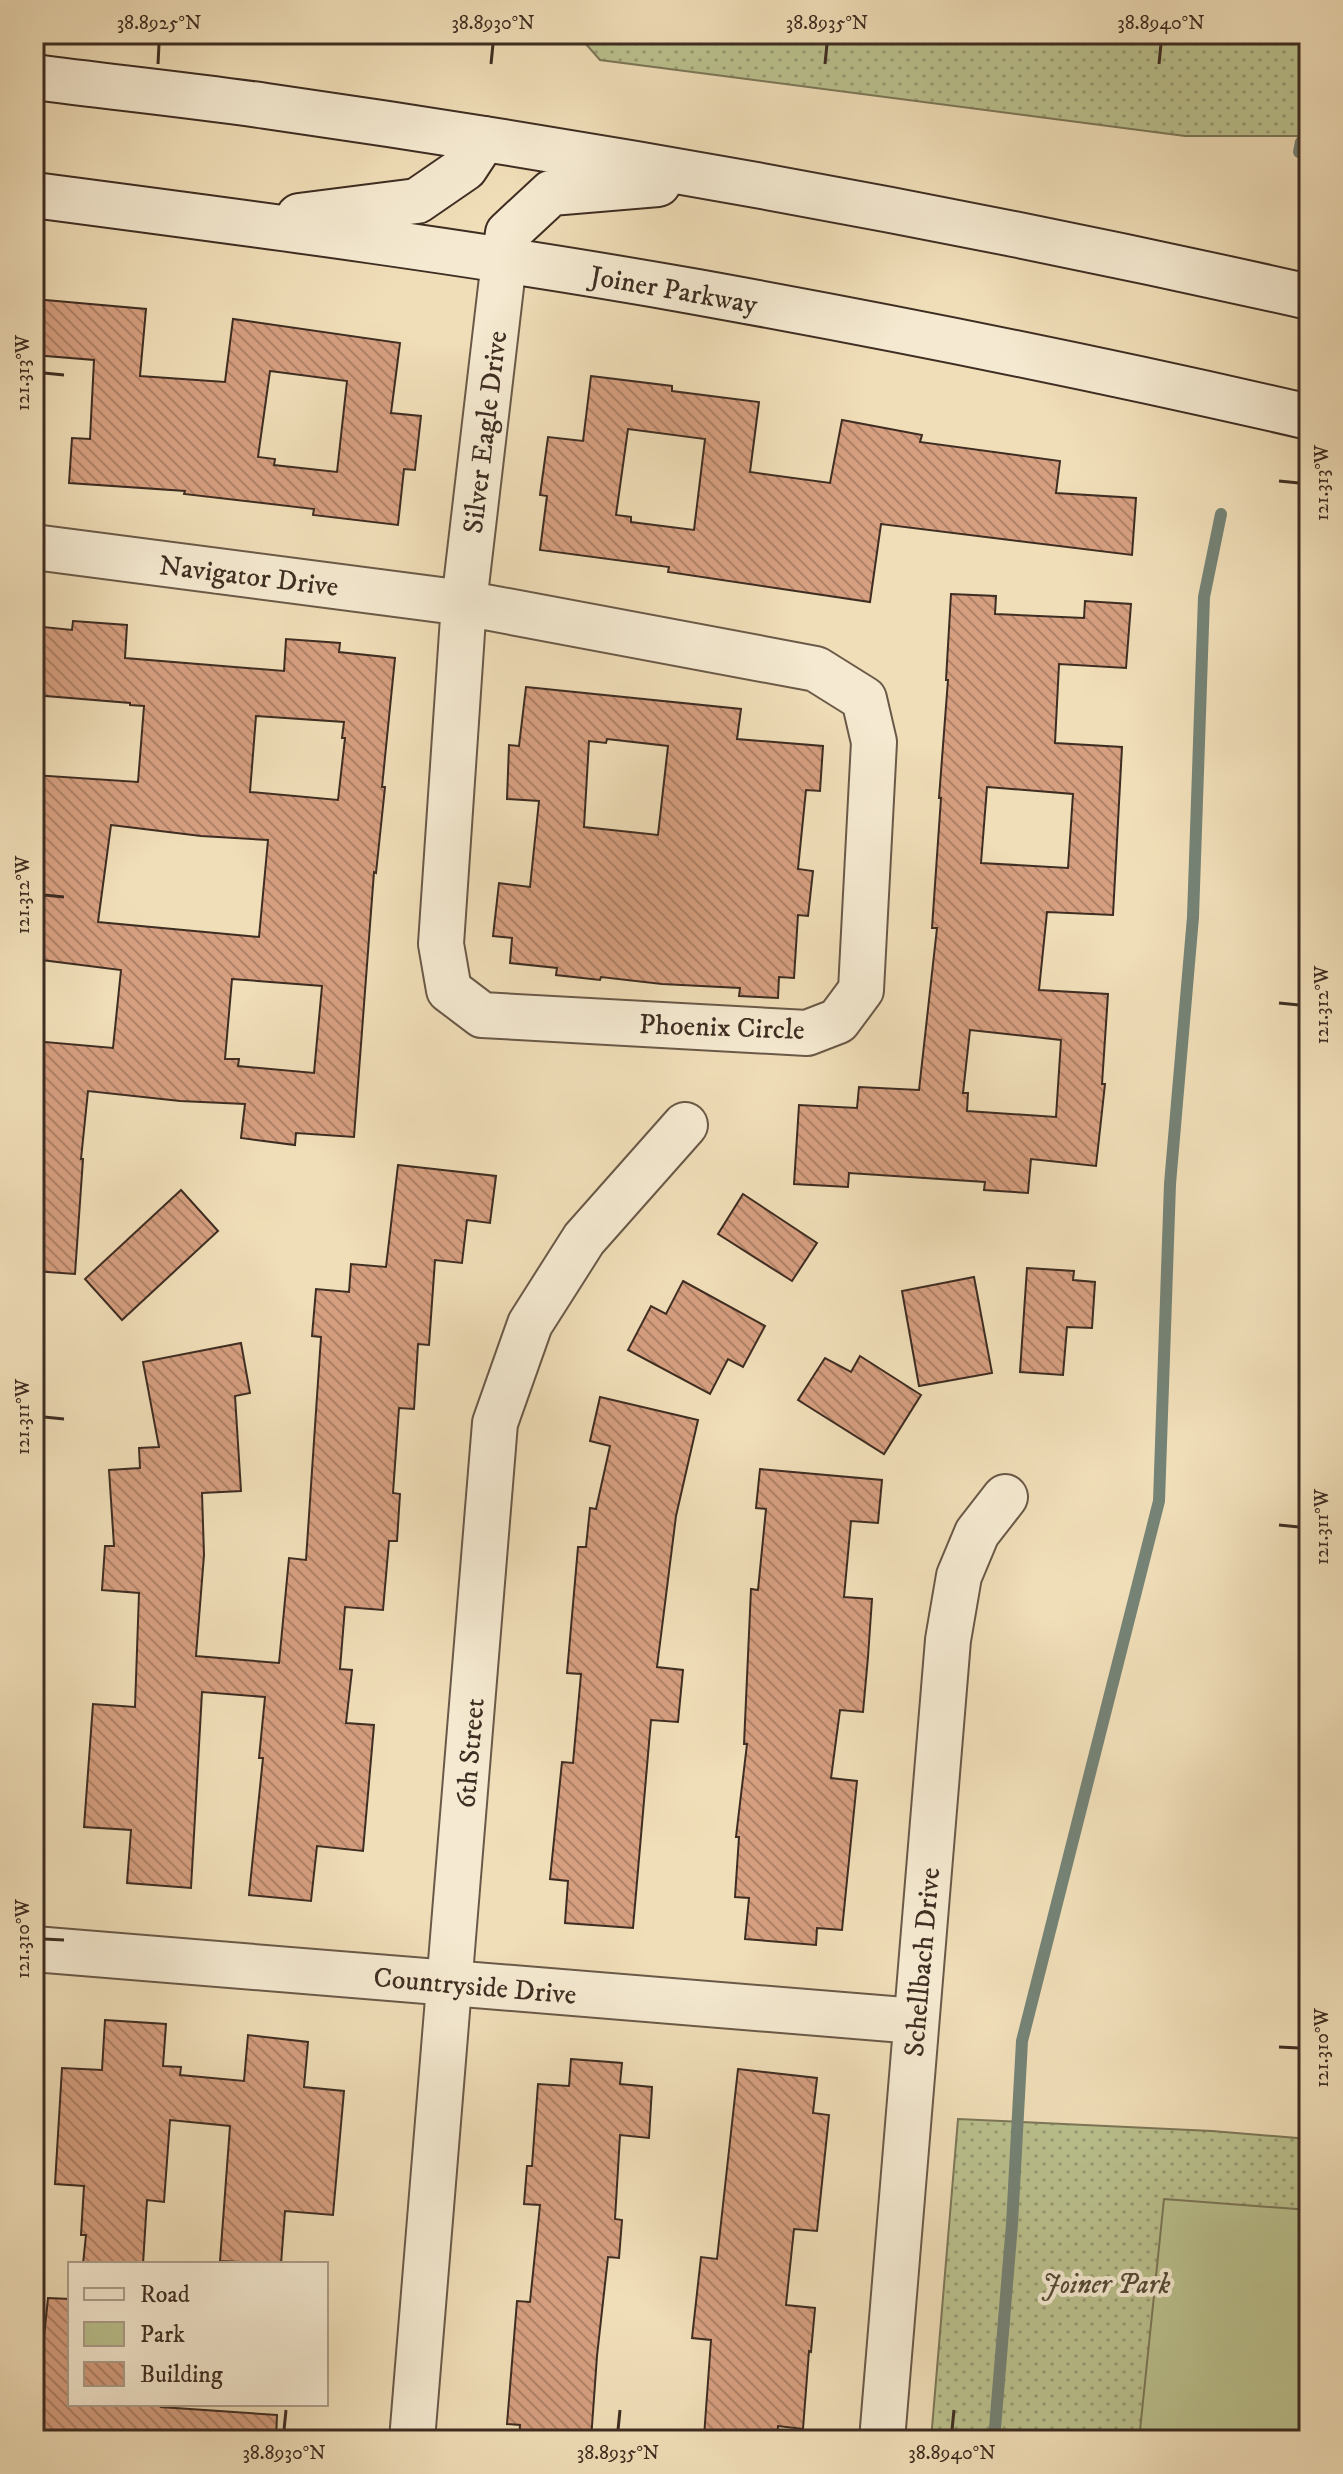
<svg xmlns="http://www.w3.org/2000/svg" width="1343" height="2474" font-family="'IM FELL DW Pica',serif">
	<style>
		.green { fill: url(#green-dots); stroke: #7c7758; stroke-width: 2 }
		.pitch { fill: #bac18e; stroke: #7c7758; stroke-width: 2 }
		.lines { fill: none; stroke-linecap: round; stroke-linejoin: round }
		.stream { stroke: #758376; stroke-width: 12 }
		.building { fill: url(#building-back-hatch); stroke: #3e2d22; stroke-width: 2; fill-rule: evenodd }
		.minor-casing { stroke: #6a5948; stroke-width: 48 }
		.secondary-casing { stroke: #3e2d22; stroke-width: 48 }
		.minor { stroke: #f5ead1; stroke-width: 44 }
		.secondary { stroke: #f5ead1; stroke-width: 44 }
		.ticks { fill: none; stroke: #3e2d22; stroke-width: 3 }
		.labels { text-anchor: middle; stroke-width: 8; stroke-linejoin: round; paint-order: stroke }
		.street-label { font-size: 28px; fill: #3e2d22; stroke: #f5ead1 }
		.park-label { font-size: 28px; font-style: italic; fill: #574b38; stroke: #f5ead1 }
		.neatline { fill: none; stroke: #3e2d22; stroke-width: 3 }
		.ticks-label { font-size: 20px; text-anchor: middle; fill: #3e2d22 }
	</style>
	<defs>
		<pattern id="green-dots" width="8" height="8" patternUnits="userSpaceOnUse" patternTransform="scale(2)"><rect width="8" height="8" fill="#bac18e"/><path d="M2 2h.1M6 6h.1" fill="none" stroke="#999d74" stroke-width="1.8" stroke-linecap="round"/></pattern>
		<pattern id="building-back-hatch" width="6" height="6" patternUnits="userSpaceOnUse" patternTransform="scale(2)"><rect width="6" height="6" fill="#d69f80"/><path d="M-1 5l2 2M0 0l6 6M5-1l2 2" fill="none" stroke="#af8268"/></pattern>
	</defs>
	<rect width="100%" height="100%" fill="#f0deb8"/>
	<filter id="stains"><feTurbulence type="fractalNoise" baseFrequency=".0025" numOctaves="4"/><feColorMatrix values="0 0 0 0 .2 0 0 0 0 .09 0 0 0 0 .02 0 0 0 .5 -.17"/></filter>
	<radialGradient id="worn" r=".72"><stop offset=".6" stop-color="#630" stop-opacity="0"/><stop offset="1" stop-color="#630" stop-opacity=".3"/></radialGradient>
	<g class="green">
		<polygon points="577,34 1309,34 1309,136 1185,136 600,60"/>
		<polygon points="958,2119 1212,2131 1309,2139 1309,2440 931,2440"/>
	</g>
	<polygon class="pitch" points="1164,2199 1309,2210 1309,2440 1139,2440"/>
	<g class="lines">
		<g class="stream">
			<polyline points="1299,152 1301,142 1309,135"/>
			<polyline points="994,2440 1012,2224 1022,2041 1159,1501 1170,1184 1193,917 1204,597 1221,514"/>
		</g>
	</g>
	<g class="building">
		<path d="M 34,299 L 146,309 L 140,376 L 225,382 L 233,319 L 400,343 L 391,413 L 421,416 L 415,470 L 404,469 L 398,525 L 313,515 L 314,509 L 184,494 L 185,491 L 69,483 L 72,438 L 90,439 L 94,360 L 34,355 ZM 270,371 L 347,381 L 337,472 L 274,465 L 275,459 L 258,457 Z"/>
		<path d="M 591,376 L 672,386 L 672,391 L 759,402 L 750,472 L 830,483 L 842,420 L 922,435 L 920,442 L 1060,461 L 1056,493 L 1136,498 L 1132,555 L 881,524 L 870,602 L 668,572 L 669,567 L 540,550 L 547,496 L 540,495 L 548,437 L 583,441 ZM 628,429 L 705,439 L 694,530 L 631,522 L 631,517 L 616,515 Z"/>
		<path d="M 951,594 L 996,596 L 995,614 L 1084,618 L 1085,601 L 1131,604 L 1126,668 L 1059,664 L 1055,743 L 1122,747 L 1113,915 L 1047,912 L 1039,990 L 1108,994 L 1102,1084 L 1105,1084 L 1096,1166 L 1031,1159 L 1028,1193 L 984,1190 L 985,1182 L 849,1173 L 848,1187 L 794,1184 L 799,1105 L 857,1108 L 859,1087 L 919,1090 L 937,928 L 932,928 L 941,798 L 939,798 L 948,680 L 946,680 ZM 987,787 L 1073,794 L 1068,868 L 981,863 ZM 970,1030 L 1061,1040 L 1056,1117 L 967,1111 L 968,1093 L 963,1093 Z"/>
		<path d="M 73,621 L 127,625 L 125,658 L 284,671 L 286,639 L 340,643 L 339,652 L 395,658 L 382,787 L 385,787 L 376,873 L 374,872 L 354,1137 L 296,1133 L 295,1145 L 241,1138 L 245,1104 L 180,1101 L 88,1091 L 81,1159 L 83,1159 L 75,1274 L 34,1271 L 34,1041 L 113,1048 L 121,970 L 34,959 L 34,775 L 138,782 L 144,706 L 130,705 L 130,703 L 34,695 L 34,626 L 72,630 ZM 256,716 L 344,722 L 342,738 L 345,738 L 338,800 L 250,792 ZM 111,825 L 201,836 L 268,840 L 259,937 L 98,922 ZM 232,979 L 322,986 L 314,1073 L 238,1066 L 239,1059 L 225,1059 Z"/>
		<path d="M 526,687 L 741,709 L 737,739 L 823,746 L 820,791 L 806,790 L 798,869 L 813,871 L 808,916 L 798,915 L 794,978 L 779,977 L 778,998 L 739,996 L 740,988 L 662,984 L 601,977 L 600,980 L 556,975 L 557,968 L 510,963 L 512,938 L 493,936 L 499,883 L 530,887 L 539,801 L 507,799 L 509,745 L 519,746 ZM 607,739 L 668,746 L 658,835 L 584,827 L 589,741 L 606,743 Z"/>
		<polygon points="398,1165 496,1176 490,1223 467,1220 462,1263 435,1260 429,1345 418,1344 414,1409 399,1408 393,1493 400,1494 397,1541 389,1541 383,1610 345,1607 340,1669 352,1670 346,1723 374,1725 363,1851 317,1846 311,1901 249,1895 263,1758 259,1758 265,1697 202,1692 191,1888 127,1883 131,1830 84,1827 93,1704 135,1707 139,1593 102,1590 105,1546 114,1546 109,1470 140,1468 139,1448 159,1447 143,1362 241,1343 250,1393 235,1396 241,1491 202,1493 204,1555 196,1656 279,1663 289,1558 306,1560 321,1337 312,1336 316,1289 349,1292 351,1264 386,1267"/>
		<polygon points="181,1190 218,1231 122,1320 85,1279"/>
		<polygon points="743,1194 817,1243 792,1281 718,1234"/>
		<polygon points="1027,1268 1074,1271 1073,1280 1095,1282 1092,1328 1067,1327 1063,1375 1020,1372"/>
		<polygon points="974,1277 992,1373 919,1386 902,1291"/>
		<polygon points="683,1281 765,1326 743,1367 728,1359 710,1394 628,1350 651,1306 666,1314"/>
		<polygon points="860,1356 921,1395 884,1454 798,1400 825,1358 851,1372"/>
		<polygon points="600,1397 698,1420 676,1516 657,1667 683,1670 678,1722 651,1720 633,1928 565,1923 568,1881 550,1879 562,1762 573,1763 581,1674 567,1673 578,1547 586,1547 590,1508 596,1509 610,1446 590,1441"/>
		<polygon points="760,1469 882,1480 878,1523 851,1521 844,1597 872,1599 868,1657 863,1712 840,1710 831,1778 857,1781 842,1930 817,1928 816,1945 745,1939 749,1898 735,1897 739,1837 736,1837 747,1744 744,1744 751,1589 758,1590 766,1509 756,1508"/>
		<polygon points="105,2020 166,2024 163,2066 181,2067 180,2075 244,2081 248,2035 308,2042 304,2087 344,2091 333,2215 285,2211 281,2264 220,2261 230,2126 170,2120 164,2202 147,2200 143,2264 83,2264 86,2235 81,2235 84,2186 55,2184 62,2068 102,2070"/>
		<polygon points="571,2059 622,2063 620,2084 652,2087 649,2138 620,2135 615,2219 622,2220 619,2258 608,2257 597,2356 591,2440 519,2440 520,2425 507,2424 517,2301 530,2302 540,2205 524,2204 527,2166 532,2166 538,2084 569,2086"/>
		<polygon points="738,2069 817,2078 813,2113 829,2115 817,2231 794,2229 786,2305 815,2308 811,2352 809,2351 803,2429 778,2426 777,2440 704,2437 711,2340 692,2338 701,2257 717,2259"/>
		<polygon points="48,2298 70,2299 70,2404 162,2404 161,2407 277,2415 276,2440 81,2440 81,2433 34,2429 34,2404 37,2404"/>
	</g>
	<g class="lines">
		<g class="minor-casing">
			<g id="minor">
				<polyline points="34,547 464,603 816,669 864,699 874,742 861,990 838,1021 807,1033 482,1015 449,990 441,944 464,603 504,261"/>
				<polyline points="34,1949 916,2021"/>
				<polyline points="412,2440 495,1423 530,1324 584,1239 685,1125"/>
				<polyline points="882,2440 948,1640 959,1576 977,1533 1005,1497"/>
			</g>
		</g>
		<g class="secondary-casing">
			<g id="secondary">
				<path d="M 34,77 C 111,87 189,95 266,106 C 616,156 964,219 1309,297"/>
				<path d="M 34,195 C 255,224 477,253 697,292 C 902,329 1106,370 1309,417"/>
				<polyline points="299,216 417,201 465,168 484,139"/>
				<polyline points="504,261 508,233 551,193 658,184"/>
			</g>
		</g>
		<use href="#minor" class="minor"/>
		<use href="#secondary" class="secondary"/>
	</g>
	<path class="ticks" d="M 158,64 L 159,44M 491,64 L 493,44M 825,64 L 827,44M 1159,64 L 1161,44M 44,373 L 64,375M 1279,481 L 1299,483M 44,895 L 64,897M 1279,1003 L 1299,1005M 44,1417 L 64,1419M 1279,1525 L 1299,1527M 44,1939 L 64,1940M 1279,2047 L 1299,2048M 284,2430 L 286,2410M 618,2430 L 620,2410M 952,2430 L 954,2410"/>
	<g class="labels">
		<g class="street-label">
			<text transform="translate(674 289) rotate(10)" y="10">Joiner Parkway</text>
			<text transform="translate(484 432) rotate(-83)" y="10">Silver Eagle Drive</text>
			<text transform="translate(249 575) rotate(7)" y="10">Navigator Drive</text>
			<text transform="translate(722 1026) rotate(2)" y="10">Phoenix Circle</text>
			<text transform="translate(469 1753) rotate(-85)" y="10">6th Street</text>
			<text transform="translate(921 1962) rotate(-85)" y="10">Schellbach Drive</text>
			<text transform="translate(475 1985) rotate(5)" y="10">Countryside Drive</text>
		</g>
		<g class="park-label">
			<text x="1106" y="2293">Joiner Park</text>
		</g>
	</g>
	<rect width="1343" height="2474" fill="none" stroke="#f0deb8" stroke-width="88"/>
	<rect x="68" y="2262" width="260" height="144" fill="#f5ead1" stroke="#ac9e8b" stroke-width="2"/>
	<rect x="84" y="2288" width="40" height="12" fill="#f5ead1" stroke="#ac9e8b" stroke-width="2"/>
	<text x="140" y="2302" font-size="24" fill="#3e2d22">Road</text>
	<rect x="84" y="2322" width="40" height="24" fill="#bac18e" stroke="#ac9e8b" stroke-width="2"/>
	<text x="140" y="2342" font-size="24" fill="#3e2d22">Park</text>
	<rect x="84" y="2362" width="40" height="24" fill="url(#building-back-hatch)" stroke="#ac9e8b" stroke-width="2"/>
	<text x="140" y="2382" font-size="24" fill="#3e2d22">Building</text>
	<rect x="44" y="44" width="1255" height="2386" class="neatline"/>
	<g class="ticks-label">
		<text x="159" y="29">38.8925°N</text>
		<text x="493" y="29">38.8930°N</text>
		<text x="827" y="29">38.8935°N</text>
		<text x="1161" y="29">38.8940°N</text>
		<text transform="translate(22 373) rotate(-90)" y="7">121.313°W</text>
		<text transform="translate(1321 483) rotate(-90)" y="7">121.313°W</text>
		<text transform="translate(22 895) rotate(-90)" y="7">121.312°W</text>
		<text transform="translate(1321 1005) rotate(-90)" y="7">121.312°W</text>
		<text transform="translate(22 1417) rotate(-90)" y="7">121.311°W</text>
		<text transform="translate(1321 1527) rotate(-90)" y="7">121.311°W</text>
		<text transform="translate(22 1939) rotate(-90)" y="7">121.310°W</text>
		<text transform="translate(1321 2048) rotate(-90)" y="7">121.310°W</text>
		<text x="284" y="2459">38.8930°N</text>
		<text x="618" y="2459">38.8935°N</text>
		<text x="952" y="2459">38.8940°N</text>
	</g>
	<rect width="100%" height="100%" filter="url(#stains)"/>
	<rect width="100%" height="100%" fill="url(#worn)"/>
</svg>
